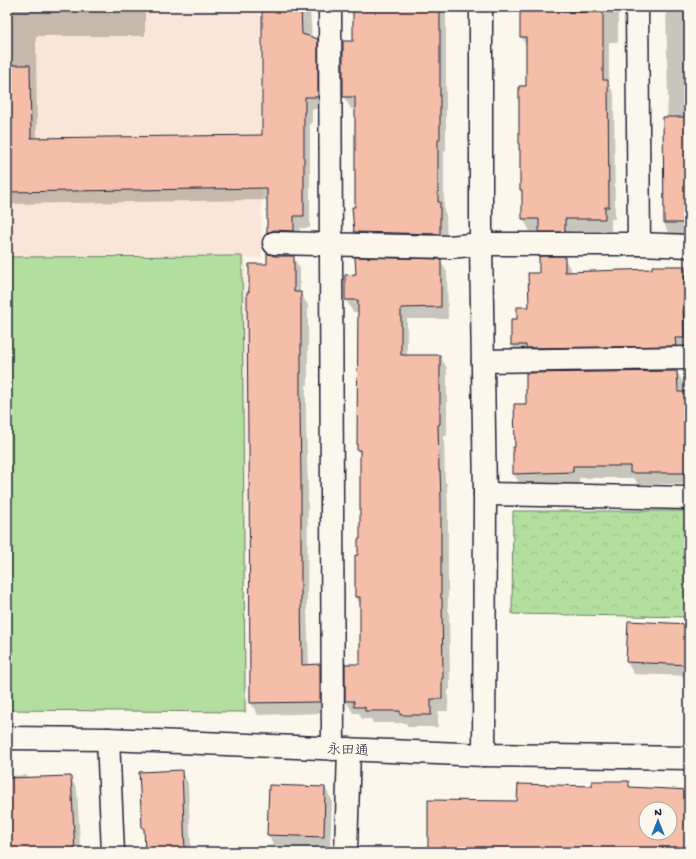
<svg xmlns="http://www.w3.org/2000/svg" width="696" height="859" font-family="'Gochi Hand','Klee One',sans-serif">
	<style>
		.built { fill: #f9e6d8 }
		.park { fill: url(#park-crowns); stroke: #6a806c }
		.pitch { fill: #b2df9d; stroke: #6a806c }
		.shadow { fill: #0003 }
		.building { fill: #f4bea8; stroke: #22223b; fill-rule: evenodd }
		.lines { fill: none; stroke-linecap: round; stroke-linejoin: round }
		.street-casing { stroke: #22223b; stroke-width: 25 }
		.street { stroke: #fbf7ec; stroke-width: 22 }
		.labels { text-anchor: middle; stroke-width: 3; stroke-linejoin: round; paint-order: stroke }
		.street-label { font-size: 14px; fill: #22223b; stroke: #fbf7ec }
	</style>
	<defs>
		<pattern id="park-crowns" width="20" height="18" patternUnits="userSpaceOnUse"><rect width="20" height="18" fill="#b2df9d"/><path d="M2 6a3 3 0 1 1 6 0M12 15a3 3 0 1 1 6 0" fill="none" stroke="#99bf88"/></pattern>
	</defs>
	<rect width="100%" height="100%" fill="#fbf7ec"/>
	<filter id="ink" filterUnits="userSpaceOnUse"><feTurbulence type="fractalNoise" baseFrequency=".025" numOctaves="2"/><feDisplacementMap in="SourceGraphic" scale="8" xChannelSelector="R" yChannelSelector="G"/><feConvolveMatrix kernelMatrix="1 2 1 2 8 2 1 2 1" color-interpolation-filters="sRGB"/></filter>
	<g filter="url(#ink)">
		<polygon class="built" points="7,7 260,7 262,258 246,258 247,713 7,711"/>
		<polygon class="park" points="513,511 689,511 689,617 512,614"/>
		<polygon class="pitch" points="242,256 245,712 7,710 7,257"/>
		<g class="shadow">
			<polygon points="7,7 145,7 145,36 36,36 37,139 263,136 263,7 310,7 312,42 317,42 324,54 324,109 312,109 312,124 310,124 310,228 300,228 300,243 275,244 268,232 268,200 7,204"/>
			<polygon points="354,7 446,7 446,151 444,151 444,211 446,215 447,246 362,244 355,232 353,208 356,208 356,109 351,109 344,97 344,42 354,42"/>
			<polygon points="521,7 618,7 618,42 609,42 609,85 614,94 615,219 611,219 611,231 571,231 571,243 547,243 539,231 530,231 523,219 521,152 527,87 527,47 521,37"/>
			<polygon points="666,7 689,7 689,238 672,238 665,226 664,118 667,118 668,99"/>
			<polygon points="274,256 293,257 300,269 300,293 308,305 308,385 306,385 306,422 308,491 307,608 309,666 320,665 327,677 327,713 258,715 251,703 268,265"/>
			<polygon points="564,258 571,270 571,272 653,270 684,266 689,274 689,350 519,357 512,345 512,320 518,320 530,308 540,274"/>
			<polygon points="440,260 447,272 448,319 407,319 407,356 440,356 447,368 447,436 444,436 445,481 447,484 448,513 448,609 449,611 450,690 448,690 448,711 438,711 438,727 408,727 406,723 373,723 371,719 362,719 359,713 353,713 346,701 361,665 361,606 356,597 361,540 361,454 358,450 359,312 353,312 346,300"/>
			<polygon points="677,372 684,384 684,391 689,390 689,484 638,484 634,478 579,478 579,484 521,486 514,474 514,448 516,448 527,405"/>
			<polygon points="629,622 689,625 689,676 634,674 627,662"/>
			<polygon points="181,771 188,783 191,852 145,852 140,773"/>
			<polygon points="26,775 27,779 70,777 77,789 80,844 83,852 7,852 7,776"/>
			<polygon points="270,786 325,788 332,800 330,849 275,847 268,835"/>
		</g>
		<g class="building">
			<polygon points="262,7 301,7 302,34 318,39 318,97 305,97 305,112 304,112 304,216 294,216 294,231 274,230 267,233 267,188 7,192 7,65 30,65 31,138 262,135"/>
			<polygon points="353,7 440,8 440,139 438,139 438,202 440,202 440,234 354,232 352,207 355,207 355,97 343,97 343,41 353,41"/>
			<polygon points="524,7 563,7 563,12 603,12 603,80 608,80 609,207 605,207 605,219 565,219 565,232 539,232 539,219 522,219 522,190 520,190 520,150 519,150 519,86 526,86 526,37 520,37 520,12 524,12"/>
			<polygon points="663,117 689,117 689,223 664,223"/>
			<polygon points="267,253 274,256 294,256 294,292 301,292 301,373 300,373 300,410 301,478 301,595 302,665 320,664 320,702 250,703 249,443 248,443 247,292 249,292 249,264 267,264"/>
			<polygon points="539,256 565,256 565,272 652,269 652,266 685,266 684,304 683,304 684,338 675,338 676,346 526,348 526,345 511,345 511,319 517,319 517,307 529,307 528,273 539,273"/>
			<polygon points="355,257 441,259 441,307 401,308 401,355 440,355 440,424 438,425 439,471 440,471 441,500 441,598 442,598 443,678 442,678 442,699 431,699 431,715 400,715 400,711 365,711 365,707 354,707 354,701 345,701 345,664 360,664 360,597 355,597 355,555 358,555 358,539 360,539 360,450 357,450 358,300 345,300 345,275 356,274"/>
			<polygon points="677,371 678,392 689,392 689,473 630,473 630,466 573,466 573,472 513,474 513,447 515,447 514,404 526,404 526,373"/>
			<polygon points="628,621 689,624 689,665 626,662"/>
			<polygon points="182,770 185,852 145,852 144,828 142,828 139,772"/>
			<polygon points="71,776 75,852 7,852 7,778"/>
			<path d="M 592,781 L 629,781 L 629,787 L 689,790 L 689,852 L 428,852 L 428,800 L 517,801 L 518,784 L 592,786 ZM 646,809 L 670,809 L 670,833 L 646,833 Z"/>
			<polygon points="269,785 325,787 324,837 267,835"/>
		</g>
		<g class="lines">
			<g class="street-casing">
				<g id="street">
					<polyline points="330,7 333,749"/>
					<polyline points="481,7 481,244 485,494 484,755"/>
					<polyline points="637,7 639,244"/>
					<polyline points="274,243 449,247 481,244 639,244 689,246"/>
					<polyline points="483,361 689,358"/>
					<polyline points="485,494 689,498"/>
					<polyline points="7,738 108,739 484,755 689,758"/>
					<polyline points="108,739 113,852"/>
					<polyline points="346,852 349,749"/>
				</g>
			</g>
			<use href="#street" class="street"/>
		</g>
	</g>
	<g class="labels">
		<g class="street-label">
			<text transform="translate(348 749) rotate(2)" y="5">永田通</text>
		</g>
	</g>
	<rect width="696" height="859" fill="none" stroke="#fbf7ec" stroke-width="24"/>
	<rect x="12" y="12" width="672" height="835" fill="none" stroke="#22223b" stroke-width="1.5" filter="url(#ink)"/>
	<g transform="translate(658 821)"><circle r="19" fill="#fbf7ec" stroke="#a4a2a5"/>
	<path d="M0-3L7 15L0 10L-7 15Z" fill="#1f6fb2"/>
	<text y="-6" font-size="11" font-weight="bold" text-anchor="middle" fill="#22223b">N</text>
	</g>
</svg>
